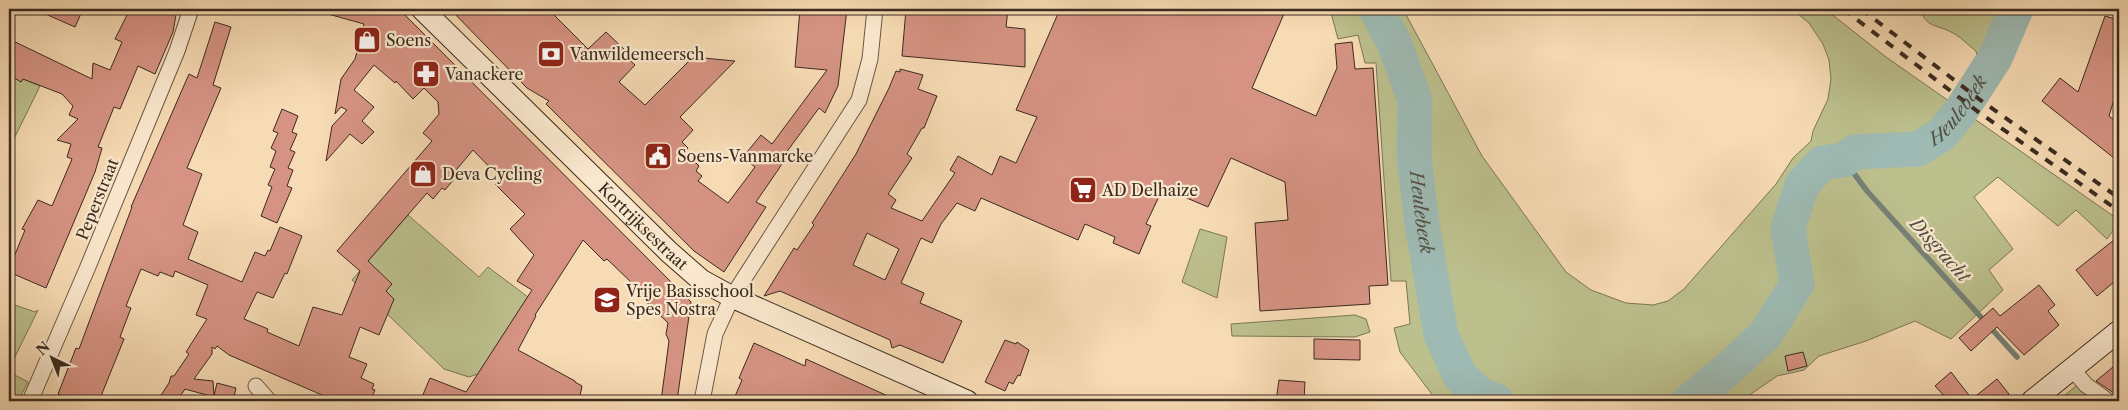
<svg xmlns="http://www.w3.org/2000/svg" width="2128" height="410" font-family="'Libre Caslon Text',serif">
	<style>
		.green { fill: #bcc08d; stroke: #7b7656 }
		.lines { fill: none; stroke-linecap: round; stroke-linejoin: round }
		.stream { stroke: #768178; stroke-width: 5.5 }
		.river { stroke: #9ebab3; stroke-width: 35 }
		.building { fill: #d69383; stroke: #3a2b1f; fill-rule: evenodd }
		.street-casing { stroke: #695744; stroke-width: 17 }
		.secondary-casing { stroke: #3a2b1f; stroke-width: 23 }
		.street { stroke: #fae8ce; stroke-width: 15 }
		.secondary { stroke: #fae8ce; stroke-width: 21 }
		.rail { stroke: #3a2b1f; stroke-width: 4; stroke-dasharray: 9 9; stroke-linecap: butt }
		.labels { text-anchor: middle; stroke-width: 4.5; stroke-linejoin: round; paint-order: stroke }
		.poi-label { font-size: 16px; fill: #3a2b1f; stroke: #fae8ce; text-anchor: start }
		.street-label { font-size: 16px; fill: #3a2b1f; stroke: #fae8ce }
		.water-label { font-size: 18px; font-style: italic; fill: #534f44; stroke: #fae8ce }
	</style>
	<rect width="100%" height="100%" fill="#f7dbb4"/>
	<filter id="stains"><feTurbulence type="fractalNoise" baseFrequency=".004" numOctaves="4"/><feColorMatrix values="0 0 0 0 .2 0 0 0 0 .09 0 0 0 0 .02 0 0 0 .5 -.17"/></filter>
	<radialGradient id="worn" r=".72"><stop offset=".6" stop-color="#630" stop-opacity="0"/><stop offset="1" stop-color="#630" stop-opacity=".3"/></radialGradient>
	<g class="green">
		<polygon points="1330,9 1368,9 1399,71 1406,166 1428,309 1441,351 1467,395 1475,401 1437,401 1400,352 1394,328 1410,324 1406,281 1391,281 1376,63 1365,63 1358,35 1338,39"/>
		<path d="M 1382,9 L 1403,9 L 1482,156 L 1566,272 L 1591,290 L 1626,303 L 1653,305 L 1668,301 L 1684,289 L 1776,184 L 1793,158 L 1811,141 L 1813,131 L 1828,99 L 1831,79 L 1829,60 L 1823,44 L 1809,23 L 1792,9 L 1825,9 L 1886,57 L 2119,220 L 2119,236 L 2113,231 L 2107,239 L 2076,210 L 2058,226 L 1998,177 L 1974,197 L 2013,249 L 1989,270 L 2003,290 L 1951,339 L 1915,321 L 1866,341 L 1819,356 L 1804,370 L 1777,376 L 1741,401 L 1702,401 C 1740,376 1771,340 1793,301 C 1797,295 1803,287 1804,281 C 1808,267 1798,243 1797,228 C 1796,212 1801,198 1810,185 C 1836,152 1879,160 1916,158 L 1908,144 L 1892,141 L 1861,142 L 1836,151 L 1819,160 L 1803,174 L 1787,202 L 1781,223 L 1782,241 L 1789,268 L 1789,279 L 1774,314 L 1747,348 L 1696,392 L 1681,401 L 1593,401 L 1587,399 L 1527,401 L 1496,399 L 1481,390 L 1470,378 L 1451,349 L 1437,293 L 1435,266 L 1427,213 L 1418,77 Z"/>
		<path d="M 1920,9 L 2005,9 L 1995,36 L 1979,66 L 1976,51 C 1968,45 1960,36 1951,32 C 1935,24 1927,28 1920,9 Z"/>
		<polygon points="9,74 21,82 23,79 40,86 9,149"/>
		<polygon points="408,215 479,277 488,267 528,297 478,374 469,377 444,369 352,280"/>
		<polygon points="1200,229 1227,237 1217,298 1182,282"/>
		<polygon points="9,303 35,312 38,310 9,369"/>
		<polygon points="1355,315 1366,319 1370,332 1355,337 1232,336 1231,324"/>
		<polygon points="9,372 28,382 18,401 9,401"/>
		<polygon points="2076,386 2098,401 2058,401"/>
	</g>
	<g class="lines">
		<polyline class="stream" points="1844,160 1867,191 2017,357"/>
		<g class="river">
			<path id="s1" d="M 1376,9 L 1394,43 L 1415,100 L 1414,157 L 1422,224 L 1441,335 L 1460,376 L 1480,395 L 1496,401"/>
			<path id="s2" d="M 1689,401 L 1727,370 L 1765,335 L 1797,284 L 1788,228 L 1802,185 L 1822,163 L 1844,160 L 1855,152 L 1918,149 L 1941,135 L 1960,112 L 1995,58 L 2016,9"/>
		</g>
	</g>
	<g class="building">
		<polygon points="34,9 83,9 75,27"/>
		<polygon points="130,9 177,9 173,32 155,74 138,66 120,109 114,107 98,147 102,148 95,172 46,288 9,272 9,269 25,230 22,229 38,200 52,206 72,159 67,157 71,144 57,140 78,119 69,115 73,106 62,94 23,79 21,82 9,74 9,39 92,79 93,63 110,70 122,42 115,39"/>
		<polygon points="328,9 399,9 691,302 677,401 661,401 669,341 666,334 668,323 631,287 634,285 607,259 604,261 583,240 535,315 536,316 518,350 575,381 575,382 582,386 579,401 433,401 422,397 430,378 466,392 532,290 517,281 534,255 510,229 525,214 495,184 501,179 473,150 452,175 455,178 445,190 442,188 433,199 427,193 368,261 392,284 386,291 394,299 379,335 360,327 349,357 367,364 361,378 374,384 372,389 375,390 370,401 336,401 229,355 217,346 215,349 212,347 212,354 194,379 213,381 214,396 217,383 236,388 233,401 213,401 214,397 185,389 177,401 157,401 169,383 171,376 174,376 189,354 186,352 207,319 196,315 208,285 175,271 173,277 160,272 158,276 141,269 126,306 131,308 120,337 124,339 99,401 59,401 61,395 58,394 76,348 79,349 132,207 131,207 189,74 197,78 215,22 231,27 213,85 221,88 187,168 202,174 183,225 198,232 188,259 242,282 255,252 265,256 268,250 270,251 280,227 302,236 287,274 285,273 273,298 257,292 244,319 268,329 267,332 299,346 313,307 342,315 360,271 337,251 432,141 423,133 439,114 438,102 424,88 413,99 396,81 395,83 374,65 354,90 374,107 362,121 374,132 362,144 350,134 326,161 332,126 347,110 341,107 335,114 341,79 355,59 364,24 328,14"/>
		<polygon points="450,9 548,9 588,49 606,32 625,50 622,53 635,65 619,82 645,105 693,57 735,61 680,117 693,130 682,142 688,148 685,152 699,166 696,171 702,176 698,181 728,203 755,167 743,157 761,135 772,144 827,70 795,67 800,9 847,9 838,86 825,113 819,108 780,161 783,162 778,170 756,202 766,207 724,272 694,251 546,104 549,101 527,88"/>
		<polygon points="906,9 1008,9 1006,27 1025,29 1025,67 902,56"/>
		<path d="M 1060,9 L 1286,9 L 1252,88 L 1316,116 L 1337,68 L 1335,44 L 1352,42 L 1355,69 L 1373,68 L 1388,285 L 1369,286 L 1370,304 L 1260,311 L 1255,223 L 1288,220 L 1285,182 L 1231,158 L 1208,207 L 1163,188 L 1146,224 L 1151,226 L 1139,254 L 1113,243 L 1115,237 L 1085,224 L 1078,240 L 981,198 L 975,211 L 957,203 L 941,224 L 932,243 L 921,238 L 901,283 L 924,293 L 920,303 L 962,321 L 943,363 L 900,345 L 892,348 L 890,340 L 780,291 L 764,296 L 794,248 L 797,250 L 814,225 L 812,223 L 856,154 L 889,88 L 896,71 L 900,72 L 900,69 L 923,75 L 918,89 L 937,96 L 924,128 L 922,128 L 907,154 L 912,158 L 888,194 L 896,200 L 891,208 L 922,221 L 955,173 L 950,170 L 958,156 L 992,175 L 1000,156 L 1016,163 L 1037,117 L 1016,110 ZM 867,233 L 899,249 L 885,280 L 853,265 Z"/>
		<polygon points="2105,16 2119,20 2119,83 2109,116 2119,124 2119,162 2042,101 2060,78 2078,92"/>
		<polygon points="282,109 298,116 292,132 297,134 290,150 295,152 288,168 293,170 287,186 292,188 277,223 261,216 272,187 268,185 275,169 270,167 276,151 271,148 278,133 273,131"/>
		<polygon points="2119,236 2119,278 2097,296 2076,270"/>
		<polygon points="2039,285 2055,305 2048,311 2059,325 2024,355 1997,327 1971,351 1959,338 1993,308 2000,316"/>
		<polygon points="1314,339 1360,340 1360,360 1314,359"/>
		<polygon points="1005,340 1016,344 1017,342 1029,350 1020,376 1018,375 1013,384 1009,382 1005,391 985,382"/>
		<polygon points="754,343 805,366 806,359 899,401 733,401 742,380 739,378"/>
		<polygon points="1803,352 1807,366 1788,371 1785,356"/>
		<polygon points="2119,362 2119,401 2114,393 2096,381"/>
		<polygon points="1951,372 1972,399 1997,379 2009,394 2000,401 1949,401 1935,386"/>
		<polygon points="1279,380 1305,382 1304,401 1276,401"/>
	</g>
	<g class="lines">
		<g class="street-casing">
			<g id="street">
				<polyline points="2072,369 2086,385 2108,401"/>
				<polyline points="256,386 269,401"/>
				<polyline points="30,401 87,269 177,51 191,9"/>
				<polyline points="702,401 715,334 732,297 859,100 870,59 875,9"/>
			</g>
		</g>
		<g class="secondary-casing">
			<g id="secondary">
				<path id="s3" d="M 422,9 L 669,252 L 701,280 L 732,297 L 967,401"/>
				<polyline points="2032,401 2119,331"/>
			</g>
		</g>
		<use href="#street" class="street"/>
		<use href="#secondary" class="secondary"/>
		<g class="rail">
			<polyline points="1843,9 1977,111 2119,211"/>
			<polyline points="1861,9 1983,102 2119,198"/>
		</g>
	</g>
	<defs>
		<g id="shop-square" transform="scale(1.4375)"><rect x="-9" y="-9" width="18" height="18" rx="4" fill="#8f2418" stroke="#fae8ce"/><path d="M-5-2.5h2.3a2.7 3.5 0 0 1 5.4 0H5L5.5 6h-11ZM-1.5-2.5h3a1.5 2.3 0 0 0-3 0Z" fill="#fff"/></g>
		<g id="bank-square" transform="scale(1.4375)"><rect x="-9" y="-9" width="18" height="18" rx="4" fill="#8f2418" stroke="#fae8ce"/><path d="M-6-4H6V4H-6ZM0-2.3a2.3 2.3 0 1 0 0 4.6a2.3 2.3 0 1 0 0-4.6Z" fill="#fff"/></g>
		<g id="pharmacy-square" transform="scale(1.4375)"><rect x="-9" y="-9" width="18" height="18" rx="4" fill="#8f2418" stroke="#fae8ce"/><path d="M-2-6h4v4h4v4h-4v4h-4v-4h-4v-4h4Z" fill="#fff"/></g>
		<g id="civic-square" transform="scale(1.4375)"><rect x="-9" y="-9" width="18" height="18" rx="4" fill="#8f2418" stroke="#fae8ce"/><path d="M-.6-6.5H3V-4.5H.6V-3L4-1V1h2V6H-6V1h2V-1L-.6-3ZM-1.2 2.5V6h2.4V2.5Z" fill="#fff"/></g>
		<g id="supermarket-square" transform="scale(1.4375)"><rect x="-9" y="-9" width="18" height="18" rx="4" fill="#8f2418" stroke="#fae8ce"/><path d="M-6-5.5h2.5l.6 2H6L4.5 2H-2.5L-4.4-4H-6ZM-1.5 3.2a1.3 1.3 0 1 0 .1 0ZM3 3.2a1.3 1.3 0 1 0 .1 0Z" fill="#fff"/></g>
		<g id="school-square" transform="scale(1.4375)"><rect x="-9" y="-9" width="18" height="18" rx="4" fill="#8f2418" stroke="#fae8ce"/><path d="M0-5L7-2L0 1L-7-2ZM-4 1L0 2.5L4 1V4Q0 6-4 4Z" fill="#fff"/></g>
	</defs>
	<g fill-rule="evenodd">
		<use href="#shop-square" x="367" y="40"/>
		<use href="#bank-square" x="551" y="54"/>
		<use href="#pharmacy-square" x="426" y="74"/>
		<use href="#civic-square" x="658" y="156"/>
		<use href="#shop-square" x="423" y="174"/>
		<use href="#supermarket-square" x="1083" y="190"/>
		<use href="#school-square" x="607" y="300"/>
	</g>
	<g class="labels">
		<g class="poi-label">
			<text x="386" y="46">Soens</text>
			<text x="570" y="60">Vanwildemeersch</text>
			<text x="445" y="80">Vanackere</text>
			<text x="677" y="162">Soens-Vanmarcke</text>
			<text x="442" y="180">Deva Cycling</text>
			<text x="1102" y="196">AD Delhaize</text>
			<text x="626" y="297">Vrije Basisschool<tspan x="626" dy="18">Spes Nostra</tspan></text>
		</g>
		<g class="street-label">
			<text transform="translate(97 199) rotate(-68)" y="6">Peperstraat</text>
			<text dy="6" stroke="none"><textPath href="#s3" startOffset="310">Kortrijksestraat</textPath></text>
		</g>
		<g class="water-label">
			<text dy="6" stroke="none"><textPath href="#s2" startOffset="448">Heulebeek</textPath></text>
			<text dy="6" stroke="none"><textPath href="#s1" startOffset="212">Heulebeek</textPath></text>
			<text transform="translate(1940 250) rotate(48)" y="6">Disgracht</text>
		</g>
	</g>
	<rect width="2128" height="410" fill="none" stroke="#f7dbb4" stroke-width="30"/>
	<rect x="10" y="10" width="2108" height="390" fill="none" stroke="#3a2b1f" stroke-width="2.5"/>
	<rect x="15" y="15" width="2098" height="380" fill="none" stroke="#3a2b1f"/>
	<g transform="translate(52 358) rotate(317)" stroke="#fae8ce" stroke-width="4" paint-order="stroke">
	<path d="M0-4L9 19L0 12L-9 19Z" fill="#3a2b1f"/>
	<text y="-8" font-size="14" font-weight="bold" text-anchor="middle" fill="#3a2b1f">N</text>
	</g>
	<rect width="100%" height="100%" filter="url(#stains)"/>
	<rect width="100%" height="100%" fill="url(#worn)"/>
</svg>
